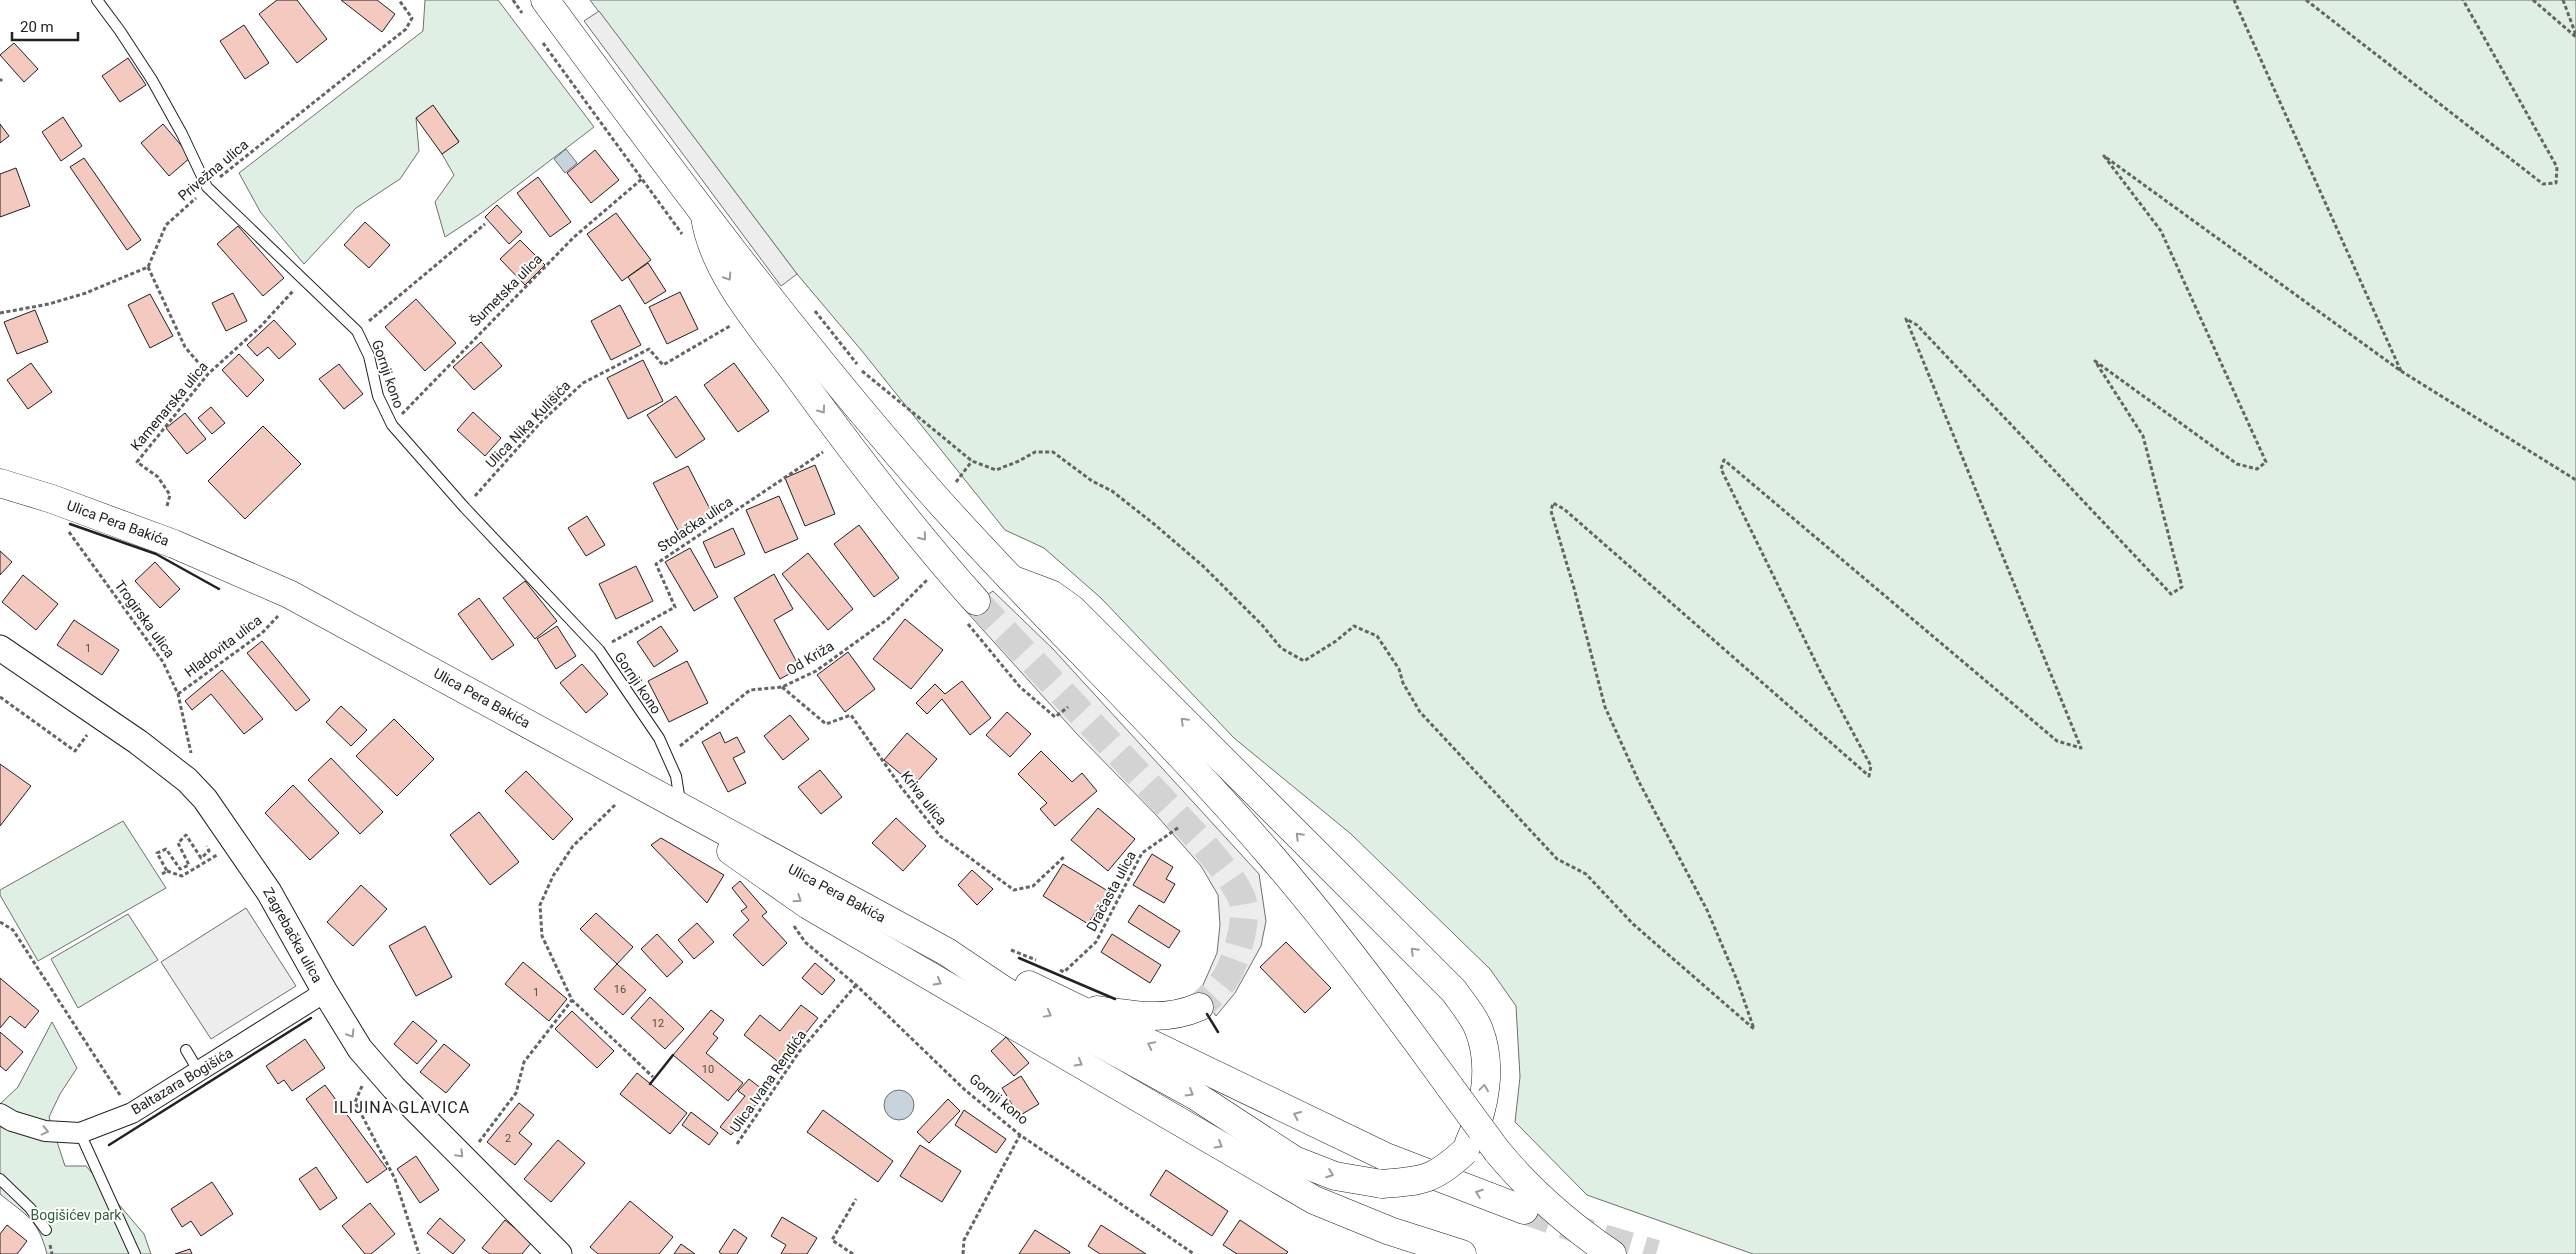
<svg xmlns="http://www.w3.org/2000/svg" width="2576" height="1254" font-family="Roboto,sans-serif">
	<style>
		.green { fill: #e0efe3; stroke: #6f6f6f }
		.parking { fill: #ededed; stroke: #6f6f6f }
		.water { fill: #c7d3dd; stroke: #6f6f6f }
		.building { fill: #f3c9c0; stroke: #222 }
		.lines { fill: none; stroke-linecap: round; stroke-linejoin: round }
		.secondary-tunnel { stroke: #d3d3d3; stroke-width: 28; stroke-dasharray: 28 14; stroke-linecap: butt }
		.service-casing { stroke: #222; stroke-width: 12 }
		.minor-casing { stroke: #222; stroke-width: 22 }
		.tertiary-casing { stroke: #222; stroke-width: 27 }
		.secondary-casing { stroke: #222; stroke-width: 29 }
		.primary-casing { stroke: #222; stroke-width: 29 }
		.path { stroke: #646464; stroke-width: 3; stroke-dasharray: 4 2.5; stroke-linecap: butt }
		.service { stroke: #fff; stroke-width: 10 }
		.minor { stroke: #fff; stroke-width: 20 }
		.tertiary { stroke: #fff; stroke-width: 25 }
		.secondary { stroke: #fff; stroke-width: 28 }
		.primary { stroke: #fff; stroke-width: 28 }
		.secondary-bridge-casing { stroke: #222; stroke-width: 29; stroke-linecap: butt }
		.primary-bridge-casing { stroke: #222; stroke-width: 29; stroke-linecap: butt }
		.secondary-bridge { stroke: #fff; stroke-width: 28 }
		.primary-bridge { stroke: #fff; stroke-width: 28 }
		.wall { stroke: #222; stroke-width: 2.5 }
		.oneway { stroke: #9c9c9c }
		.labels { text-anchor: middle; stroke-width: 4; stroke-linejoin: round; paint-order: stroke }
		.number-label { font-size: 11px; fill: #564c4a }
		.street-label { font-size: 14px; fill: #222; stroke: #fff }
		.park-label { font-size: 14px; fill: #2f5e38; stroke: #fff }
		.quarter-label { font-size: 16px; letter-spacing: 1px; fill: #222; stroke: #fff }
	</style>
	<rect width="100%" height="100%" fill="#fff"/>
	<g class="green">
		<polygon points="425,0 498,0 594,127 480,214 445,237 435,202 454,175 442,154 459,141 432,106 416,118 419,151 400,179 356,208 304,264 261,213 239,173 423,31"/>
		<polygon points="590,0 2576,0 2576,1254 1753,1254 1587,1195 1515,1122 1520,1077 1516,1006 1490,969 1351,834 1234,738 1102,599 1044,548 1005,530 862,351 797,274"/>
		<polygon points="123,821 166,888 38,961 0,895 0,890"/>
		<polygon points="128,914 158,960 78,1008 51,959"/>
		<path d="M 52,1022 L 77,1068 L 60,1094 L 49,1117 L 65,1166 L 86,1166 L 144,1234 L 151,1254 L 47,1254 C 38,1219 27,1216 0,1194 L 0,1104 L 18,1087 Z"/>
	</g>
	<g class="parking">
		<polygon points="599,11 797,274 781,286 584,21"/>
		<polygon points="993,591 1053,649 1259,874 1266,921 1261,946 1235,993 1216,1016 1200,992 1217,953 1220,925 1218,895 1201,866 1158,817 1076,733 965,610"/>
		<polygon points="246,908 296,986 211,1039 161,962"/>
	</g>
	<g class="water">
		<polygon points="566,149 577,163 565,173 554,159"/>
		<circle cx="899" cy="1105" r="15"/>
	</g>
	<g class="building">
		<polygon points="277,0 297,0 327,39 297,63 259,14"/>
		<polygon points="341,0 377,0 395,14 382,32"/>
		<polygon points="244,25 269,63 245,79 220,41"/>
		<polygon points="14,43 38,69 24,82 0,55"/>
		<polygon points="128,58 146,85 120,102 102,76"/>
		<polygon points="433,105 459,142 442,154 416,118"/>
		<polygon points="63,117 82,146 61,161 42,132"/>
		<polygon points="0,124 9,136 0,143"/>
		<polygon points="163,124 191,157 169,176 141,143"/>
		<polygon points="595,150 619,180 591,203 567,173"/>
		<polygon points="84,158 141,240 127,250 70,167"/>
		<polygon points="16,168 30,206 0,217 0,174"/>
		<polygon points="538,177 571,222 550,237 517,193"/>
		<polygon points="497,205 522,232 509,244 485,217"/>
		<polygon points="616,213 651,260 622,281 587,234"/>
		<polygon points="365,222 390,245 369,268 344,245"/>
		<polygon points="238,226 284,278 263,296 217,244"/>
		<polygon points="520,240 545,265 525,285 500,259"/>
		<polygon points="648,263 666,291 645,304 628,277"/>
		<polygon points="680,292 698,329 667,344 649,307"/>
		<polygon points="233,293 247,321 226,331 212,303"/>
		<polygon points="150,294 173,336 150,348 128,305"/>
		<polygon points="416,299 456,343 425,371 385,327"/>
		<polygon points="620,305 641,345 611,360 591,321"/>
		<polygon points="35,310 48,342 17,354 4,322"/>
		<polygon points="274,320 296,344 279,359 268,347 257,356 247,345"/>
		<polygon points="481,342 502,366 474,390 453,367"/>
		<polygon points="239,354 264,380 247,397 222,370"/>
		<polygon points="643,360 663,401 628,419 607,378"/>
		<polygon points="31,363 52,392 28,409 7,380"/>
		<polygon points="734,363 769,411 738,432 704,385"/>
		<polygon points="339,364 363,394 344,409 319,379"/>
		<polygon points="676,396 705,439 676,458 647,415"/>
		<polygon points="211,407 225,423 212,434 198,418"/>
		<polygon points="473,412 501,438 485,456 457,430"/>
		<polygon points="185,413 206,439 187,454 166,428"/>
		<polygon points="263,426 301,464 245,519 208,481"/>
		<polygon points="815,465 835,514 805,526 785,478"/>
		<polygon points="688,466 713,515 679,532 653,483"/>
		<polygon points="779,496 798,539 765,553 746,510"/>
		<polygon points="587,516 605,545 586,556 568,528"/>
		<polygon points="859,525 899,578 874,597 834,544"/>
		<polygon points="733,528 745,554 715,568 703,542"/>
		<polygon points="690,548 718,597 694,611 665,562"/>
		<polygon points="0,551 12,562 0,575"/>
		<polygon points="808,553 853,609 828,630 782,574"/>
		<polygon points="155,562 180,589 160,608 135,581"/>
		<polygon points="636,566 653,601 616,619 599,584"/>
		<polygon points="774,574 793,609 774,620 800,668 780,679 734,598"/>
		<polygon points="23,575 58,604 36,630 2,602"/>
		<polygon points="525,581 557,621 535,639 503,598"/>
		<polygon points="479,598 514,645 492,660 458,614"/>
		<polygon points="905,619 943,650 911,689 873,659"/>
		<polygon points="74,620 119,650 102,675 57,645"/>
		<polygon points="557,626 576,656 556,669 537,639"/>
		<polygon points="661,626 678,651 654,667 637,642"/>
		<polygon points="262,641 310,700 296,711 247,653"/>
		<polygon points="848,652 875,689 845,712 817,675"/>
		<polygon points="687,661 708,703 669,722 648,681"/>
		<polygon points="582,664 608,694 586,713 560,683"/>
		<polygon points="222,670 263,719 244,734 211,694 192,710 185,701"/>
		<polygon points="962,681 991,718 970,735 942,699 927,714 916,703 935,684 945,694"/>
		<polygon points="341,706 367,730 351,746 326,722"/>
		<polygon points="1007,712 1031,734 1010,757 986,735"/>
		<polygon points="790,715 809,739 783,760 764,736"/>
		<polygon points="394,719 434,759 397,796 356,756"/>
		<polygon points="720,732 725,743 737,737 745,752 733,758 746,783 728,792 702,742"/>
		<polygon points="907,733 937,759 914,785 884,760"/>
		<polygon points="1041,751 1072,782 1082,773 1097,791 1055,826 1040,809 1047,803 1018,774"/>
		<polygon points="331,758 383,812 360,834 308,780"/>
		<polygon points="0,764 31,786 0,826"/>
		<polygon points="820,770 842,797 821,814 798,787"/>
		<polygon points="526,771 573,819 553,840 505,791"/>
		<polygon points="293,785 339,833 310,860 265,813"/>
		<polygon points="1098,808 1135,839 1108,871 1071,840"/>
		<polygon points="479,812 519,862 490,885 450,835"/>
		<polygon points="896,818 926,846 903,871 872,843"/>
		<polygon points="661,838 724,875 707,903 651,845"/>
		<polygon points="1152,854 1173,867 1166,879 1175,884 1164,903 1133,885"/>
		<polygon points="1063,864 1108,891 1088,924 1043,896"/>
		<polygon points="972,870 993,889 977,905 958,885"/>
		<polygon points="740,881 767,912 762,916 787,943 763,966 733,935 749,920 741,911 747,907 732,888"/>
		<polygon points="361,885 387,909 353,946 327,922"/>
		<polygon points="1139,905 1180,931 1169,948 1128,922"/>
		<polygon points="596,913 633,947 617,964 580,929"/>
		<polygon points="697,923 714,942 694,959 678,940"/>
		<polygon points="425,926 452,977 416,996 389,946"/>
		<polygon points="657,934 683,962 667,977 641,949"/>
		<polygon points="1112,934 1161,965 1150,983 1101,952"/>
		<polygon points="1286,942 1331,988 1305,1013 1260,967"/>
		<polygon points="523,962 567,999 549,1021 505,984"/>
		<polygon points="815,963 835,980 822,995 802,978"/>
		<polygon points="617,964 646,990 623,1015 594,989"/>
		<polygon points="0,978 39,1011 25,1028 10,1016 0,1028"/>
		<polygon points="650,997 684,1029 665,1049 631,1018"/>
		<polygon points="801,1005 818,1018 781,1064 744,1035 760,1015 780,1031"/>
		<polygon points="711,1010 724,1020 713,1034 718,1038 706,1053 743,1083 728,1101 673,1055"/>
		<polygon points="572,1011 614,1051 597,1068 555,1029"/>
		<polygon points="413,1021 437,1041 417,1064 394,1044"/>
		<polygon points="0,1032 23,1052 6,1071 0,1066"/>
		<polygon points="1006,1037 1029,1063 1014,1076 991,1051"/>
		<polygon points="305,1039 325,1068 292,1091 284,1080 278,1084 266,1066"/>
		<polygon points="444,1044 470,1065 446,1093 420,1072"/>
		<polygon points="637,1073 687,1113 670,1134 620,1094"/>
		<polygon points="1021,1076 1039,1104 1019,1116 1002,1088"/>
		<polygon points="749,1079 766,1092 731,1135 720,1127 745,1096 738,1091"/>
		<polygon points="325,1085 387,1169 367,1183 306,1099"/>
		<polygon points="948,1099 960,1111 929,1143 917,1132"/>
		<polygon points="519,1103 534,1115 519,1133 532,1144 515,1165 487,1142"/>
		<polygon points="823,1110 893,1161 878,1182 807,1132"/>
		<polygon points="964,1110 1006,1139 996,1153 955,1125"/>
		<polygon points="691,1112 718,1133 709,1145 682,1125"/>
		<polygon points="558,1140 585,1163 551,1202 524,1179"/>
		<polygon points="920,1145 961,1171 942,1202 900,1176"/>
		<polygon points="416,1156 439,1190 420,1203 397,1169"/>
		<polygon points="316,1167 337,1198 320,1210 299,1179"/>
		<polygon points="1166,1170 1228,1211 1212,1236 1150,1195"/>
		<polygon points="212,1182 233,1214 201,1236 191,1221 182,1227 171,1209"/>
		<polygon points="630,1201 673,1237 659,1254 598,1254 590,1247"/>
		<polygon points="370,1203 395,1234 371,1254 365,1254 342,1226"/>
		<polygon points="782,1217 817,1238 807,1254 781,1254 786,1245 771,1236"/>
		<polygon points="440,1218 465,1240 453,1254 427,1233"/>
		<polygon points="505,1220 532,1242 522,1254 490,1254 482,1248"/>
		<polygon points="1240,1220 1288,1252 1286,1254 1237,1254 1223,1245"/>
		<polygon points="7,1225 27,1241 17,1254 0,1254 0,1234"/>
		<polygon points="1101,1225 1146,1254 1100,1254 1088,1246"/>
		<polygon points="734,1229 747,1238 737,1254 722,1254 719,1252"/>
		<polygon points="1035,1230 1070,1252 1069,1254 1019,1254"/>
		<polygon points="681,1244 695,1254 674,1254"/>
		<polygon points="190,1249 192,1254 175,1254"/>
	</g>
	<g class="lines">
		<g class="secondary-tunnel">
			<path d="M 976,601 L 1199,839 C 1211,854 1239,885 1243,902 C 1248,921 1235,964 1225,979 C 1217,990 1208,999 1199,1007"/>
			<polyline points="1524,1210 1599,1237 1656,1254"/>
		</g>
		<g class="service-casing">
			<g id="service">
				<polyline points="97,0 120,31 152,80 182,134 207,187 357,331 369,356 378,396 392,425 465,508 599,650 659,738 676,776 680,802"/>
				<polyline points="186,1050 199,1072"/>
				<polyline points="80,1133 135,1254"/>
				<polyline points="0,1179 30,1208 46,1230"/>
			</g>
		</g>
		<g class="minor-casing">
			<polyline id="minor" points="0,1114 12,1121 45,1131 80,1133 132,1113 325,992"/>
		</g>
		<g class="tertiary-casing">
			<polyline id="tertiary" points="0,648 138,742 187,780 205,799 269,892 325,992 360,1049 394,1088 559,1254"/>
		</g>
		<g class="secondary-casing">
			<g id="secondary">
				<path d="M 705,216 C 712,272 764,330 797,375 C 853,452 912,530 976,601"/>
				<polyline points="0,483 52,499 174,544 289,594 947,952 1005,991 1196,1096 1294,1160 1335,1176 1382,1184"/>
				<path d="M 1011,579 L 1051,594 L 1072,609 L 1454,991 C 1462,1003 1474,1016 1479,1030 C 1493,1066 1485,1109 1469,1143"/>
				<polyline points="731,851 808,905 1314,1200 1390,1231 1462,1254"/>
				<polyline points="1029,985 1386,1157 1524,1210"/>
				<path d="M 1097,1010 C 1133,1015 1164,1022 1199,1007"/>
			</g>
		</g>
		<g class="primary-casing">
			<g id="primary">
				<path d="M 545,0 C 670,170 796,340 936,498 C 1045,620 1165,732 1271,856 C 1335,930 1393,1008 1450,1087"/>
				<path d="M 1497,1151 C 1530,1191 1569,1225 1612,1254"/>
			</g>
		</g>
		<g class="path">
			<polyline points="513,0 522,13"/>
			<polyline points="2306,0 2543,184 2556,183 2557,167 2463,0"/>
			<polyline points="2533,0 2576,37"/>
			<polyline points="2563,0 2576,35"/>
			<polyline points="543,43 682,234"/>
			<polyline points="0,81 2,79"/>
			<polyline points="220,177 406,29 412,18 399,0"/>
			<polyline points="148,267 185,347 208,374"/>
			<polyline points="815,311 857,364"/>
			<polyline points="0,313 49,304 86,293 148,267 166,225 196,198"/>
			<polyline points="369,321 485,224"/>
			<polyline points="862,371 972,461 996,470 1019,461 1035,452 1053,452 1092,481 1112,491 1154,524 1203,566 1262,625 1281,648 1304,661 1336,641 1354,626 1377,636 1399,669 1403,683 1420,712 1557,859 1586,874 1633,924 1754,1029 1737,980 1707,910 1639,782 1605,707 1574,588 1551,511 1553,503 1564,509 1869,776 1871,766 1822,675 1721,469 1724,460 2057,741 2081,748 1906,319 1917,325 2171,594 2182,587 2143,436 2095,361 2237,464 2257,469 2266,462 2161,231 2104,156 2401,371 2234,0"/>
			<polyline points="2401,371 2576,480"/>
			<polyline points="402,414 574,237 643,178"/>
			<polyline points="956,482 972,461"/>
			<polyline points="475,496 541,422 583,383 649,349 663,365 730,326"/>
			<polyline points="167,506 170,495 158,477 137,462 208,374 261,326 293,291"/>
			<polyline points="69,532 163,662 178,694 191,753"/>
			<polyline points="968,624 1020,687 1055,717 1068,707"/>
			<polyline points="612,642 675,607 656,564 823,452"/>
			<polyline points="782,687 826,724 851,715 901,787 940,836 1014,890 1033,886 1065,856"/>
			<polyline points="178,694 262,633 278,616"/>
			<polyline points="0,697 75,751 87,735"/>
			<polyline points="680,746 750,690 782,687 816,671 888,619 927,580"/>
			<polyline points="615,805 573,846 553,876 540,905 542,936 572,1000 653,1077"/>
			<polyline points="167,871 182,876 217,855"/>
			<polyline points="162,874 167,871 157,853 166,849 180,869 189,865 178,843 186,835 201,858 209,851 207,846"/>
			<polyline points="0,922 13,930 120,1095"/>
			<polyline points="794,926 805,942 856,985 965,1090 1020,1135 1194,1254"/>
			<polyline points="1011,950 1036,960"/>
			<polyline points="1060,970 1064,972 1096,942 1142,853 1179,827"/>
			<polyline points="362,1086 355,1102 395,1179 419,1254"/>
			<polyline points="479,1142 516,1093 524,1062 572,1000"/>
			<polyline points="737,1144 799,1052 856,985"/>
			<polyline points="50,1245 52,1254"/>
			<polyline points="853,1254 832,1240 856,1199"/>
			<polyline points="963,1254 964,1240 1020,1135"/>
		</g>
		<use href="#service" class="service"/>
		<use href="#minor" class="minor"/>
		<use href="#tertiary" class="tertiary"/>
		<use href="#secondary" class="secondary"/>
		<use href="#primary" class="primary"/>
		<g class="secondary-bridge-casing">
			<path id="secondary-bridge" d="M 1382,1184 C 1423,1181 1434,1180 1465,1151"/>
		</g>
		<g class="primary-bridge-casing">
			<polyline id="primary-bridge" points="1450,1087 1497,1151"/>
		</g>
		<use href="#secondary-bridge" class="secondary-bridge"/>
		<use href="#primary-bridge" class="primary-bridge"/>
		<g class="wall">
			<polyline points="70,524 156,554 219,589"/>
			<polyline points="1019,958 1115,999"/>
			<polyline points="1207,1014 1218,1032"/>
			<polyline points="650,1084 673,1055"/>
			<polyline points="109,1145 311,1018"/>
		</g>
	</g>
	<defs><path id="oneway-chevron" d="M-2-3.5L2.5 0L-2 3.5" fill="none" stroke-width="1.6" stroke-linecap="round" stroke-linejoin="round" transform="scale(1.25)"/></defs>
	<g class="oneway">
		<use href="#oneway-chevron" transform="translate(728 277) rotate(57)"/>
		<use href="#oneway-chevron" transform="translate(822 410) rotate(54)"/>
		<use href="#oneway-chevron" transform="translate(923 537) rotate(51)"/>
		<use href="#oneway-chevron" transform="translate(1184 721) rotate(-135)"/>
		<use href="#oneway-chevron" transform="translate(1299 836) rotate(-135)"/>
		<use href="#oneway-chevron" transform="translate(798 899) rotate(34)"/>
		<use href="#oneway-chevron" transform="translate(1414 951) rotate(-135)"/>
		<use href="#oneway-chevron" transform="translate(938 982) rotate(30)"/>
		<use href="#oneway-chevron" transform="translate(1048 1014) rotate(29)"/>
		<use href="#oneway-chevron" transform="translate(351 1034) rotate(58)"/>
		<use href="#oneway-chevron" transform="translate(1151 1045) rotate(-154)"/>
		<use href="#oneway-chevron" transform="translate(1079 1063) rotate(30)"/>
		<use href="#oneway-chevron" transform="translate(1484 1088) rotate(-82)"/>
		<use href="#oneway-chevron" transform="translate(1190 1093) rotate(30)"/>
		<use href="#oneway-chevron" transform="translate(1297 1115) rotate(-155)"/>
		<use href="#oneway-chevron" transform="translate(45 1131) rotate(13)"/>
		<use href="#oneway-chevron" transform="translate(1219 1145) rotate(30)"/>
		<use href="#oneway-chevron" transform="translate(460 1154) rotate(45)"/>
		<use href="#oneway-chevron" transform="translate(1330 1174) rotate(20)"/>
		<use href="#oneway-chevron" transform="translate(1479 1193) rotate(-160)"/>
	</g>
	<g class="labels">
		<g class="number-label">
			<text x="88" y="652">1</text>
			<text x="620" y="993">16</text>
			<text x="536" y="996">1</text>
			<text x="658" y="1027">12</text>
			<text x="708" y="1073">10</text>
			<text x="508" y="1142">2</text>
		</g>
		<g class="street-label">
			<text transform="translate(213 170) rotate(-40)" y="5">Privežna ulica</text>
			<text transform="translate(506 290) rotate(-45)" y="5">Šumetska ulica</text>
			<text transform="translate(388 374) rotate(71)" y="5">Gornji kono</text>
			<text transform="translate(169 406) rotate(-50)" y="5">Kamenarska ulica</text>
			<text transform="translate(528 424) rotate(-46)" y="5">Ulica Nika Kulišića</text>
			<text transform="translate(118 523) rotate(20)" y="5">Ulica Pera Bakića</text>
			<text transform="translate(695 524) rotate(-34)" y="5">Stolačka ulica</text>
			<text transform="translate(145 619) rotate(54)" y="5">Trogirska ulica</text>
			<text transform="translate(223 646) rotate(-37)" y="5">Hladovita ulica</text>
			<text transform="translate(810 658) rotate(-31)" y="5">Od Križa</text>
			<text transform="translate(638 683) rotate(56)" y="5">Gornji kono</text>
			<text transform="translate(482 698) rotate(29)" y="5">Ulica Pera Bakića</text>
			<text transform="translate(924 798) rotate(52)" y="5">Kriva ulica</text>
			<text transform="translate(1111 891) rotate(-62)" y="5">Dračasta ulica</text>
			<text transform="translate(837 893) rotate(28)" y="5">Ulica Pera Bakića</text>
			<text transform="translate(293 935) rotate(61)" y="5">Zagrebačka ulica</text>
			<text transform="translate(182 1081) rotate(-31)" y="5">Baltazara Bogišića</text>
			<text transform="translate(768 1081) rotate(-55)" y="5">Ulica Ivana Rendića</text>
			<text transform="translate(999 1099) rotate(39)" y="5">Gornji kono</text>
		</g>
		<g class="park-label">
			<text x="76" y="1220">Bogišićev park</text>
		</g>
		<g class="quarter-label">
			<text x="402" y="1113">ILIJINA GLAVICA</text>
		</g>
	</g>
	<path d="M12 32v8h66v-8" fill="none" stroke="#222222" stroke-width="2.5"/>
	<text x="20" y="32" font-size="15" fill="#222222" stroke="#ffffff" stroke-width="4" paint-order="stroke">20 m</text>
</svg>
